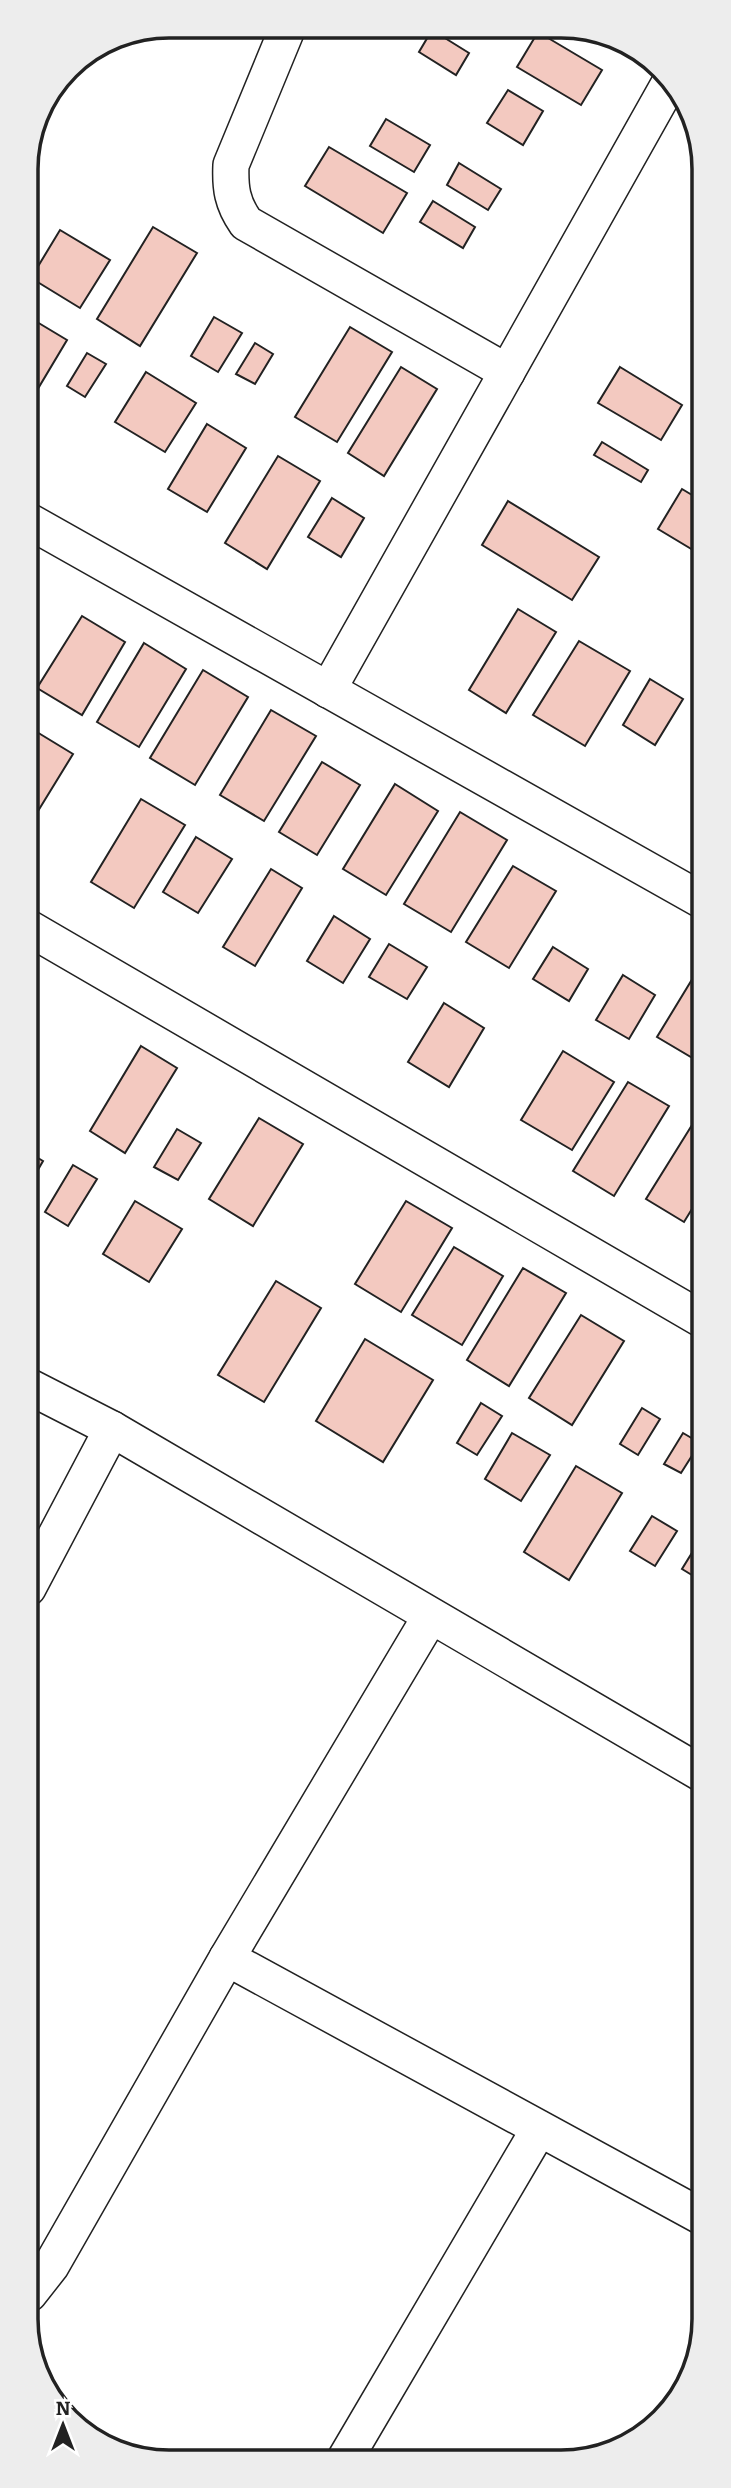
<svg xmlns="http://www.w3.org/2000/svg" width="731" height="2488" font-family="Bitter,serif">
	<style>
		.building { fill: #f3c9c0; stroke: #222; stroke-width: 2 }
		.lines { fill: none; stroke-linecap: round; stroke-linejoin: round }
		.street-casing { stroke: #222; stroke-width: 38 }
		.street { stroke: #fff; stroke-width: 35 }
		.rim { fill: none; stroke: #222; stroke-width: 3.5 }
	</style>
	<rect width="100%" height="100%" fill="#fff"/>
	<g class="building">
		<polygon points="456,28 477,28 471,37"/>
		<polygon points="432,30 469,53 456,75 419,52"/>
		<polygon points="538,32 602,70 581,105 517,67"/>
		<polygon points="508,90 543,111 523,145 487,123"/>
		<polygon points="386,119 430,145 414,172 370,146"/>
		<polygon points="329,147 407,193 383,233 305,186"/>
		<polygon points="459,163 501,189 488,210 447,185"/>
		<polygon points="433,201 475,227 463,248 420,222"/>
		<polygon points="153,227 197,253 140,346 97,319"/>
		<polygon points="60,230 110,260 80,308 31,278"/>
		<polygon points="700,287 702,289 702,307 692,301"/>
		<polygon points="27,316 67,340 27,407"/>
		<polygon points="214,317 242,333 218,372 191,356"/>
		<polygon points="350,327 392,352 337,442 295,417"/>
		<polygon points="255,343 273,354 255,384 236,374"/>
		<polygon points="87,353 106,364 85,397 67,386"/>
		<polygon points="401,367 437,389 384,476 348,453"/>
		<polygon points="620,367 682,405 661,440 598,403"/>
		<polygon points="146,372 196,403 165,452 115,422"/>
		<polygon points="207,424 246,448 207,512 168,489"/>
		<polygon points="602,442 648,470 641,482 594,455"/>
		<polygon points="278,456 320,481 267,569 225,543"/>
		<polygon points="682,489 702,501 703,556 658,529"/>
		<polygon points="332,498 364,518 341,557 308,537"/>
		<polygon points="508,501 599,557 572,600 482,545"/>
		<polygon points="518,609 556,632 506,713 469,690"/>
		<polygon points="82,616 125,642 82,715 37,688"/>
		<polygon points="579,641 630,671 585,746 533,715"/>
		<polygon points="144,643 186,669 139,747 97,722"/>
		<polygon points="203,670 248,697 195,785 150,758"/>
		<polygon points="650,679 683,699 655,745 623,725"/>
		<polygon points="271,710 316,736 264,821 220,795"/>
		<polygon points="27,726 73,754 27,829"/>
		<polygon points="322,762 360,785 317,855 279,832"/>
		<polygon points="395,784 438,811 386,895 343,869"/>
		<polygon points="141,799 185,825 134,908 91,882"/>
		<polygon points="460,812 507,840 451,932 404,904"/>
		<polygon points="196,837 232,859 198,913 163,892"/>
		<polygon points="513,866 556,891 509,968 466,942"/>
		<polygon points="271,869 302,888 255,966 223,947"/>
		<polygon points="334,916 370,939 343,983 307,961"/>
		<polygon points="389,944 427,967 407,999 369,977"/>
		<polygon points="553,947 588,969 569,1001 533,979"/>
		<polygon points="699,968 703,971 701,1063 657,1037"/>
		<polygon points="623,975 655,995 629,1039 596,1020"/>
		<polygon points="444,1003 484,1028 449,1087 408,1062"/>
		<polygon points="141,1046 177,1068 125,1153 90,1131"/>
		<polygon points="563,1051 614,1082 572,1150 521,1120"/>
		<polygon points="628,1082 669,1106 614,1196 573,1171"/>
		<polygon points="697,1117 703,1120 703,1191 684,1222 646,1199"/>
		<polygon points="259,1118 303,1144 253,1226 209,1199"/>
		<polygon points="177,1129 201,1143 178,1180 154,1167"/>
		<polygon points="28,1152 43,1161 28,1187"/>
		<polygon points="73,1165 97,1179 68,1226 45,1212"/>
		<polygon points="135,1201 182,1229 149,1282 103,1254"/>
		<polygon points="406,1201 452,1228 401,1312 355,1284"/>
		<polygon points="454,1247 503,1276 462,1345 412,1315"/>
		<polygon points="523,1268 566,1293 509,1386 467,1360"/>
		<polygon points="276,1281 321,1308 264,1402 218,1375"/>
		<polygon points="581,1315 624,1341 572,1425 529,1398"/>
		<polygon points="365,1339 433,1380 383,1462 316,1421"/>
		<polygon points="481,1403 502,1416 477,1455 457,1443"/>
		<polygon points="642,1408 660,1419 638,1455 620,1444"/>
		<polygon points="512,1433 550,1455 521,1501 485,1479"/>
		<polygon points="683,1433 700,1443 681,1473 664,1464"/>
		<polygon points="576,1466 622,1493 569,1580 524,1552"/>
		<polygon points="652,1516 677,1531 655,1566 630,1551"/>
		<polygon points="703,1535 704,1574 700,1580 682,1569"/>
	</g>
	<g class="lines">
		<g class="street-casing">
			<g id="street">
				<path d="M 288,27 L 231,165 C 230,188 232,203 246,223 L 507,372 L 670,82"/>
				<polyline points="27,520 703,901"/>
				<polyline points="328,690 507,372"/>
				<polyline points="27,927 703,1320"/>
				<polyline points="28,1386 112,1429 704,1775"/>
				<polyline points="28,1588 112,1429"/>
				<polyline points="227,1958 704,2218"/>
				<polyline points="29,2294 51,2266 227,1958 430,1617"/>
				<polyline points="345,2459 539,2129"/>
			</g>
		</g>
		<use href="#street" class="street"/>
	</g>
	<path d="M0 0H731V2488H0ZM169 38H561A131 131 0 0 1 692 169V2319A131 131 0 0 1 561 2450H169A131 131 0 0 1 38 2319V169A131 131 0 0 1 169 38Z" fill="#ededed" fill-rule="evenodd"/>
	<path class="rim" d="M169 38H561A131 131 0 0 1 692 169V2319A131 131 0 0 1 561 2450H169A131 131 0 0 1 38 2319V169A131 131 0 0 1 169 38Z"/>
	<g transform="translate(63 2425)" stroke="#ffffff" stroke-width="5" paint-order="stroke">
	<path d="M0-5L12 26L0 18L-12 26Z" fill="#222222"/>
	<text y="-10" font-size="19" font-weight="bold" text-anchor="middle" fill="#222222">N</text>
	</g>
</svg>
